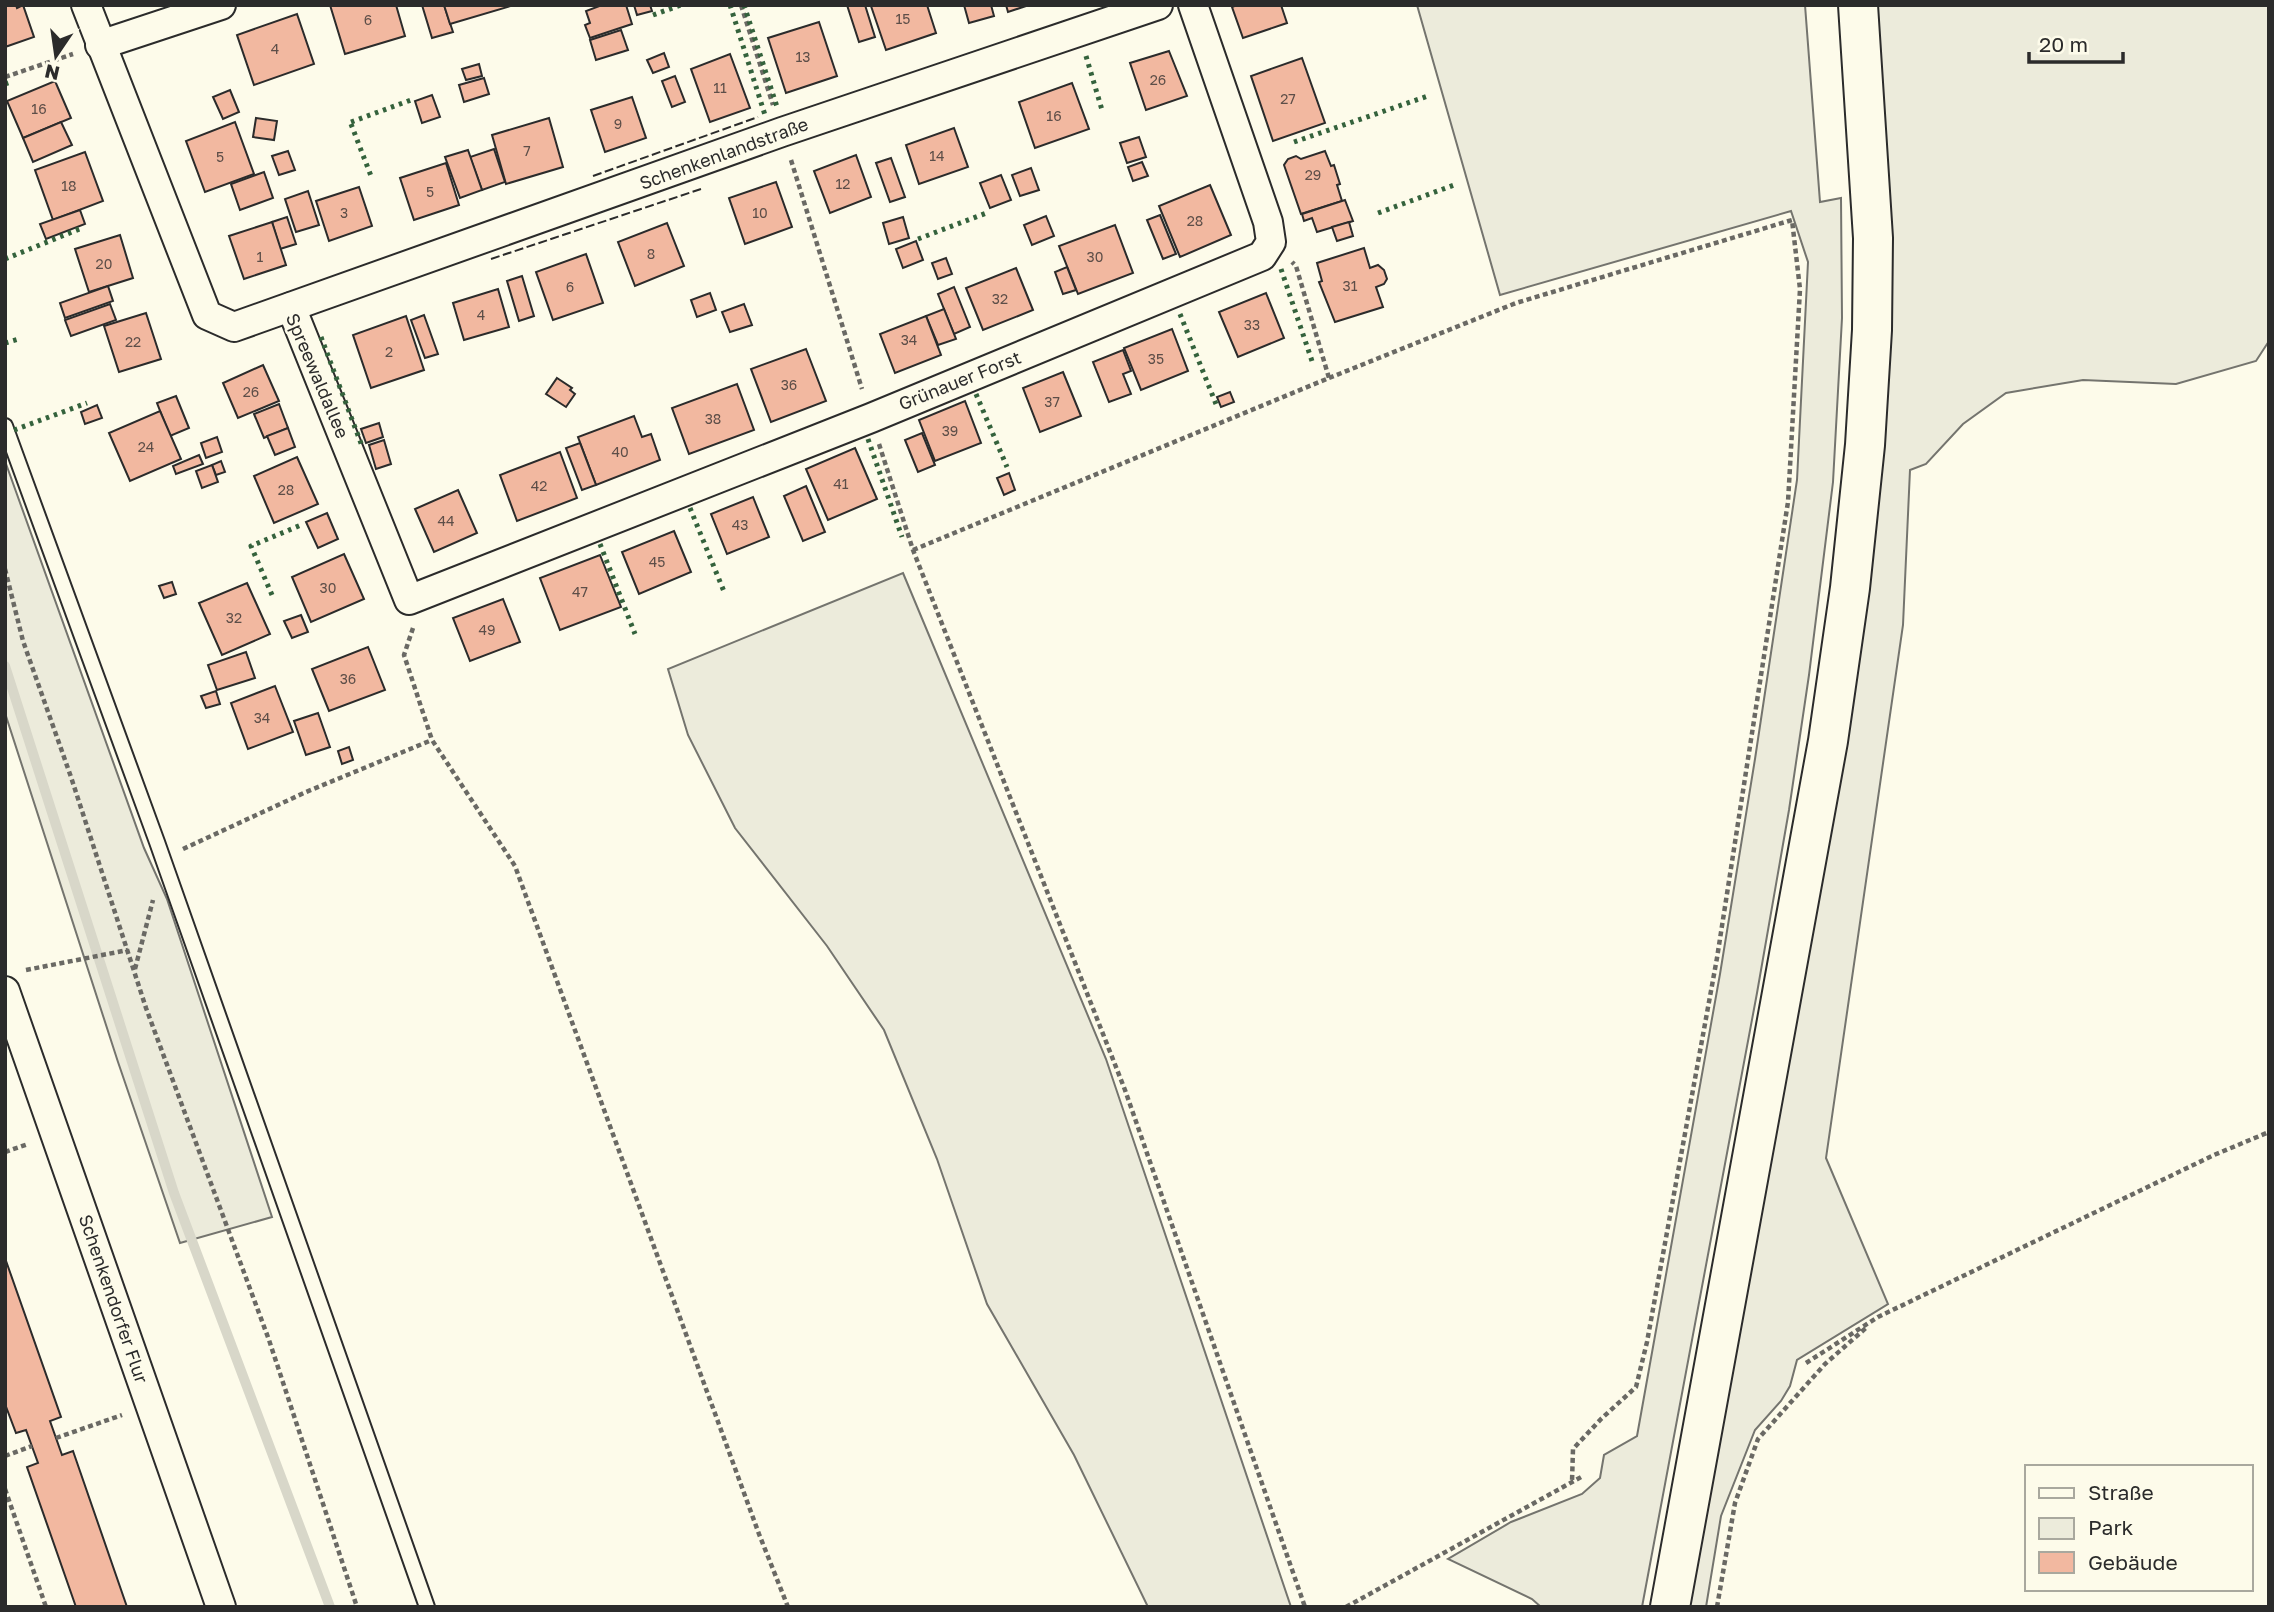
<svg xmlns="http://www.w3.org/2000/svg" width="2274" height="1612" font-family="'Golos Text',sans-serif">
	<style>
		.green { fill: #ecebdb; stroke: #74746e; stroke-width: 2 }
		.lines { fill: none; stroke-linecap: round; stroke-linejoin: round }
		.stream { stroke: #d8d7c9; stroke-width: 10 }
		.building { fill: #f2b8a0; stroke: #2b2b2b; stroke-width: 2 }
		.service-casing { stroke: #2b2b2b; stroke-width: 18 }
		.minor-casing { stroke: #2b2b2b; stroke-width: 32 }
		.primary-casing { stroke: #2b2b2b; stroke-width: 42 }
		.path { stroke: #6a6964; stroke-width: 4.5; stroke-dasharray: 5 3.5; stroke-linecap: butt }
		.service { stroke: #fdfbea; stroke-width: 14 }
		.minor { stroke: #fdfbea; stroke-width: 28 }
		.primary { stroke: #fdfbea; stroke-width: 38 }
		.hedge { stroke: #34623c; stroke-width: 5; stroke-dasharray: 3.5 5; stroke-linecap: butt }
		.fence { stroke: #2b2b2b; stroke-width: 2; stroke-dasharray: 9 3.5; stroke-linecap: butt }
		.labels { text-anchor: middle; stroke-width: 5; stroke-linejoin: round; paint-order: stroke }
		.number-label { font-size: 14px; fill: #5d4e48 }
		.street-label { font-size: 18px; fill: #2b2b2b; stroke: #fdfbea }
	</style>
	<rect width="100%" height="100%" fill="#fdfbea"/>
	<g class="green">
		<polygon points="1417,5 1805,5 1820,202 1841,198 1842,318 1833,482 1809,675 1789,810 1757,993 1642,1607 1541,1607 1532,1599 1448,1559 1511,1522 1582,1494 1600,1478 1604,1455 1637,1436 1720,974 1755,759 1797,480 1808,262 1791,211 1500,295"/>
		<polygon points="1866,5 2269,5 2269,341 2256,361 2176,384 2083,380 2006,393 1963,424 1926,464 1910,470 1903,625 1826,1158 1888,1304 1797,1360 1790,1386 1781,1401 1755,1430 1721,1516 1706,1607 1687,1607 1860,602"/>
		<polygon points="5,461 144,848 167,899 272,1217 180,1243 118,1062 5,713"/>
		<polygon points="903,573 1106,1059 1291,1607 1148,1607 1074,1455 987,1304 937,1159 884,1030 827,946 735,828 688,735 668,669"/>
	</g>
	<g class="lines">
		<polyline class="stream" points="5,666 174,1193 330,1607"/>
	</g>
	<g class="building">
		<polygon points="5,5 16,5 17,8 23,5 34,37 5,47"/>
		<polygon points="330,5 396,5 405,36 345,54"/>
		<polygon points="422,5 444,5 453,32 432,38"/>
		<polygon points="444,5 514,5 450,24"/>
		<polygon points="602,5 626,5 632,24 590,38 585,25 590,23 586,11"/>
		<polygon points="634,5 650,5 652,11 637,15"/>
		<polygon points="847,5 865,5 875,37 859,42"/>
		<polygon points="927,5 936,33 886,50 871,6"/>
		<polygon points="964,5 991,5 994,16 969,23"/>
		<polygon points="1006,5 1029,5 1008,12"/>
		<polygon points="1237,5 1281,5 1287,23 1243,38 1232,7"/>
		<polygon points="297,14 314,64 254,85 237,35"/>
		<polygon points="819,22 837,76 786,93 768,38"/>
		<polygon points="621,30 628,50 596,60 590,40"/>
		<polygon points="1169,51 1187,96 1146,110 1130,63"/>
		<polygon points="664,53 669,67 653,73 647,60"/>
		<polygon points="730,54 750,108 710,122 691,69"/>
		<polygon points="1302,58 1325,123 1273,141 1251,76"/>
		<polygon points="479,64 482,76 466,80 462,69"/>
		<polygon points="675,76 685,102 672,107 662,81"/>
		<polygon points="484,78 489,94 464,102 459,85"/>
		<polygon points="55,81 71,118 23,138 7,101"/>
		<polygon points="1072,83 1089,129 1035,148 1019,102"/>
		<polygon points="230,90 239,112 223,119 213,97"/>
		<polygon points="432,95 440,117 422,123 415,101"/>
		<polygon points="632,97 646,138 605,152 591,110"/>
		<polygon points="256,118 277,121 274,140 253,137"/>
		<polygon points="549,118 563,167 506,184 492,135"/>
		<polygon points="61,122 72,145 33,162 23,138"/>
		<polygon points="235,122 254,174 205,192 186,141"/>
		<polygon points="954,128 968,167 919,184 906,145"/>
		<polygon points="1139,137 1146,157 1127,163 1120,143"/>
		<polygon points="494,149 505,182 482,190 470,157"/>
		<polygon points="468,150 482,190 460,198 445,157"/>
		<polygon points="288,151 295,170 279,175 272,156"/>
		<polygon points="1325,151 1331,166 1334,165 1340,184 1337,185 1342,201 1301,214 1284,165 1288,159 1296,156 1301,159"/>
		<polygon points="85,152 103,201 53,220 35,170"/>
		<polygon points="856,155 871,197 830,213 814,171"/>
		<polygon points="891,158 905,197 890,202 876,163"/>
		<polygon points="1142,162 1148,176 1133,181 1128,167"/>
		<polygon points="446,163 459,205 414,220 400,178"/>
		<polygon points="1031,168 1039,190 1020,196 1012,175"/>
		<polygon points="264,172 273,198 240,210 231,184"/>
		<polygon points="1001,175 1011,200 990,208 980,183"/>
		<polygon points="776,182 792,227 745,244 729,198"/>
		<polygon points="1210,185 1231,235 1180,257 1159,206"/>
		<polygon points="359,187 372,226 329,241 316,201"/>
		<polygon points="308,191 319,225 296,232 285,199"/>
		<polygon points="1345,200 1353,221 1317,232 1312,218 1304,221 1302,214"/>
		<polygon points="80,210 85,224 46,239 40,224"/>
		<polygon points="1160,215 1176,254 1163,259 1147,220"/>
		<polygon points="1046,216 1054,236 1032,245 1024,225"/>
		<polygon points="287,217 296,244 280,249 272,222"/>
		<polygon points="903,217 909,238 889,244 883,223"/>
		<polygon points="272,222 286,265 244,279 229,236"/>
		<polygon points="1349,222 1353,236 1337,241 1332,227"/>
		<polygon points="667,223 684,266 635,286 618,242"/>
		<polygon points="1115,225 1133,273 1078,294 1059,246"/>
		<polygon points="120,235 133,278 89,292 75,249"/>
		<polygon points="916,241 923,260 903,268 896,249"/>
		<polygon points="1364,248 1370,268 1378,265 1384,270 1387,279 1384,284 1376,287 1383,307 1335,322 1319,282 1322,281 1317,263"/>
		<polygon points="586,254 603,303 553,320 536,272"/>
		<polygon points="946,258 952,274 938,279 932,263"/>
		<polygon points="1067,267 1076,290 1063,294 1055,272"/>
		<polygon points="1016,268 1033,310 983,330 966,288"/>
		<polygon points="522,276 534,316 519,321 507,281"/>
		<polygon points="108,286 113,301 65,318 60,303"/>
		<polygon points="954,287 970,327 954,334 938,294"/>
		<polygon points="498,289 509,327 464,340 453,303"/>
		<polygon points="710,293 716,310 697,317 691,300"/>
		<polygon points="1266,293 1284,338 1238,357 1219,312"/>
		<polygon points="110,304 116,320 71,336 65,320"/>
		<polygon points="744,304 752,325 730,332 722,312"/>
		<polygon points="944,309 956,339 938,345 926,316"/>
		<polygon points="146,313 161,359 119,372 104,326"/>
		<polygon points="424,315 438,354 425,358 411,320"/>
		<polygon points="406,316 424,370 371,388 353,335"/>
		<polygon points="926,316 941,355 895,373 880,334"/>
		<polygon points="1172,329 1188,371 1141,390 1124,348"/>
		<polygon points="806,349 826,401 771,422 751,369"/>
		<polygon points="1123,350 1131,371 1123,374 1131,394 1109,402 1093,362"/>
		<polygon points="263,365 279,401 238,418 223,383"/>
		<polygon points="1063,372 1081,416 1040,432 1023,388"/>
		<polygon points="557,378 572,388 570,390 575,394 566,407 546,394"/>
		<polygon points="737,384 754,430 689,454 672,408"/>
		<polygon points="1230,392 1234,402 1221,407 1217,397"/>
		<polygon points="176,396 189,428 170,436 157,403"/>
		<polygon points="965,401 981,443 935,461 919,420"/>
		<polygon points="279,404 288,428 264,438 254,414"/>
		<polygon points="97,405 102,418 85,424 81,412"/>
		<polygon points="160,411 181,459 130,481 109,433"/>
		<polygon points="634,416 642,437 651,434 660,460 596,485 578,437"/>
		<polygon points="379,423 383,437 366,443 361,429"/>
		<polygon points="288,428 295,447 275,455 267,436"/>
		<polygon points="922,433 935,465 918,472 905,440"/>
		<polygon points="217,437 222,452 206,458 201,443"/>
		<polygon points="384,440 391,464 376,469 369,445"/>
		<polygon points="580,443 596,485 582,490 566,448"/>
		<polygon points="855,448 877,499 828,520 806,469"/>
		<polygon points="560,452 577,498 517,521 500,475"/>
		<polygon points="199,455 203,464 176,474 173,466"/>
		<polygon points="297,457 318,504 274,523 254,476"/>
		<polygon points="221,461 225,472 216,475 212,465"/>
		<polygon points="212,465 218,482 202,488 196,471"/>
		<polygon points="1009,473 1015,490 1004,495 997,478"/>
		<polygon points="806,486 825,532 803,541 784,496"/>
		<polygon points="458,490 477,533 434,552 415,509"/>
		<polygon points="753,497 769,537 727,554 711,514"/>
		<polygon points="327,513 338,539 318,548 306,522"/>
		<polygon points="674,531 691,572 639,594 622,552"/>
		<polygon points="344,554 364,599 311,622 292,577"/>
		<polygon points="600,555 621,607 560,630 540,578"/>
		<polygon points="172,582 176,594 164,598 159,586"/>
		<polygon points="247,583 270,634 222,655 199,603"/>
		<polygon points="503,599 520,642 470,661 453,618"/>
		<polygon points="301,615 308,632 292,638 284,621"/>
		<polygon points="368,647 385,690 329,711 312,669"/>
		<polygon points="246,652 255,678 217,690 208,665"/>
		<polygon points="275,686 293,732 248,749 231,703"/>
		<polygon points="216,691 220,704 206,708 201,696"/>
		<polygon points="318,713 330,747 306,755 294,721"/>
		<polygon points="349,747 353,760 342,764 338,751"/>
		<polygon points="5,1258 61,1417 50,1421 62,1455 73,1451 127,1607 76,1607 27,1467 38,1463 26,1430 16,1433 5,1404"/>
	</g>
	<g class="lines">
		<g class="service-casing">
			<polyline id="service" points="5,426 157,842 427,1607"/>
		</g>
		<g class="minor-casing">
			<g id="minor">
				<polyline points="86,5 207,315 234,327 782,132 1158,5"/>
				<polyline points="100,45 221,5"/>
				<polyline points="291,307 409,600 871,418 1262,256 1271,242 1268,222 1193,5"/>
				<polyline points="5,991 221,1607"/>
			</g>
		</g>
		<g class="primary-casing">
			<polyline id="primary" points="1670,1607 1828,741 1850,588 1865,445 1872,330 1873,238 1858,5"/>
		</g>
		<g class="path">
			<polyline points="741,5 773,105"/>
			<polyline points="5,77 73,54"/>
			<polyline points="791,160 862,389"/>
			<polyline points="1329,378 1516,303 1792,220 1800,289 1788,502 1717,958 1647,1342 1636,1387 1601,1419 1573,1449 1572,1482"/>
			<polyline points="879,444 913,550 1125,1090 1305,1607"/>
			<polyline points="913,550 1329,378 1296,266 1292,262"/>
			<polyline points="5,569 23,641 71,777 146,1008 269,1340 357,1607"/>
			<polyline points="413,628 404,655 432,740 515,866 759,1534 788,1607"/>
			<polyline points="183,849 306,792 432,740"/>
			<polyline points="135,969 153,900"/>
			<polyline points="26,970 128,950"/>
			<polyline points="5,1152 28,1144"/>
			<polyline points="1806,1363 1878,1317 2214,1155 2269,1132"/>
			<polyline points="56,1438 122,1415"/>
			<polyline points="5,1456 32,1446"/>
			<polyline points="5,1489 46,1607"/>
			<polyline points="1346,1607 1583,1476"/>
			<polyline points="1717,1607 1735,1503 1758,1439 1825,1364 1867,1327"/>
		</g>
		<use href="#service" class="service"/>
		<use href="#minor" class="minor"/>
		<use href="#primary" class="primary"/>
		<g class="hedge">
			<polyline points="730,5 765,115"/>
			<polyline points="744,5 778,110"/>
			<polyline points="653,15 681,5"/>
			<polyline points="1086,56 1102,110"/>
			<polyline points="5,84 11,82"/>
			<polyline points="351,122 411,100"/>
			<polyline points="351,124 371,176"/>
			<polyline points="1294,142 1428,96"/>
			<polyline points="1378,213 1454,185"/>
			<polyline points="918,239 989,212"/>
			<polyline points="5,259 82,228"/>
			<polyline points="1281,269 1313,364"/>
			<polyline points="1180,314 1216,404"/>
			<polyline points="321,337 362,446"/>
			<polyline points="5,343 19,339"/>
			<polyline points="976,394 1007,467"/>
			<polyline points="14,430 87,403"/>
			<polyline points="868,439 902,537"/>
			<polyline points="690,508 725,594"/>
			<polyline points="600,544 635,634"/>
			<polyline points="272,595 251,546 301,525"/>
		</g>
		<g class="fence">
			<polyline points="593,176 758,117"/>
			<polyline points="491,259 701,189"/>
		</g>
	</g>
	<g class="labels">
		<g class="number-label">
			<text x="903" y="24">15</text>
			<text x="368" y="25">6</text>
			<text x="275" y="54">4</text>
			<text x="803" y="62">13</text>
			<text x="1158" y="85">26</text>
			<text x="720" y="93">11</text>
			<text x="1288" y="104">27</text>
			<text x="39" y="114">16</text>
			<text x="1054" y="121">16</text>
			<text x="618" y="129">9</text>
			<text x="527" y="156">7</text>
			<text x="937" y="161">14</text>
			<text x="220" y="162">5</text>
			<text x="1313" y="180">29</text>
			<text x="843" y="189">12</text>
			<text x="69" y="191">18</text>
			<text x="430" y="197">5</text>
			<text x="344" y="218">3</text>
			<text x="760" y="218">10</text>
			<text x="1195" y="226">28</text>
			<text x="651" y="259">8</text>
			<text x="260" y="262">1</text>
			<text x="1095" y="262">30</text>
			<text x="104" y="269">20</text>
			<text x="1350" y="291">31</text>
			<text x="570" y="292">6</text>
			<text x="1000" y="304">32</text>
			<text x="481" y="320">4</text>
			<text x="1252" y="330">33</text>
			<text x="909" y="345">34</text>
			<text x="133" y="347">22</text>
			<text x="389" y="357">2</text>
			<text x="1156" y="364">35</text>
			<text x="789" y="390">36</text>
			<text x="251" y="397">26</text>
			<text x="1052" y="407">37</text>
			<text x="713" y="424">38</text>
			<text x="950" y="436">39</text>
			<text x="146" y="452">24</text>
			<text x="620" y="457">40</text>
			<text x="841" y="489">41</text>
			<text x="539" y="491">42</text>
			<text x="286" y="495">28</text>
			<text x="446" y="526">44</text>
			<text x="740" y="530">43</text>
			<text x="657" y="567">45</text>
			<text x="328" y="593">30</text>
			<text x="580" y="597">47</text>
			<text x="234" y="623">32</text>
			<text x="487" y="635">49</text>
			<text x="348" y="684">36</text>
			<text x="262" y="723">34</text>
		</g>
		<g class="street-label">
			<text transform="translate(724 154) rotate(-20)" y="6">Schenkenlandstraße</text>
			<text transform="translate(317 376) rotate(67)" y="6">Spreewaldallee</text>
			<text transform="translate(960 381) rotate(-22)" y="6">Grünauer Forst</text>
			<text transform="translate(113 1299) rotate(71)" y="6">Schenkendorfer Flur</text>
		</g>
	</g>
	<rect width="2274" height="1612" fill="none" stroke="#2b2b2b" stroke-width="14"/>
	<rect x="2025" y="1465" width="228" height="126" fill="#fdfbea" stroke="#a9a89e" stroke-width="2"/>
	<rect x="2039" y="1488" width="35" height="10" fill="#fdfbea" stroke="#a9a89e" stroke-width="2"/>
	<text x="2088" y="1500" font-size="21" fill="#2b2b2b">Straße</text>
	<rect x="2039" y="1518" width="35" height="21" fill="#ecebdb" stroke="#a9a89e" stroke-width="2"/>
	<text x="2088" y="1535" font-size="21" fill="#2b2b2b">Park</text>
	<rect x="2039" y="1552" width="35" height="21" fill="#f2b8a0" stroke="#a9a89e" stroke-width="2"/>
	<text x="2088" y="1570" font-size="21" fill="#2b2b2b">Gebäude</text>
	<g transform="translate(56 56) rotate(193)" stroke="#fdfbea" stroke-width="5" paint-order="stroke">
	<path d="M0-5L12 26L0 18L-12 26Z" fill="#2b2b2b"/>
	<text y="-10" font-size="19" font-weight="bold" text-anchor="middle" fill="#2b2b2b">N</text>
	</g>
	<path d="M2029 52v10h94v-10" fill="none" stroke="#2b2b2b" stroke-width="3.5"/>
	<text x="2039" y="52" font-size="21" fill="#2b2b2b" stroke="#fdfbea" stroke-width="5" paint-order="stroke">20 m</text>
</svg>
